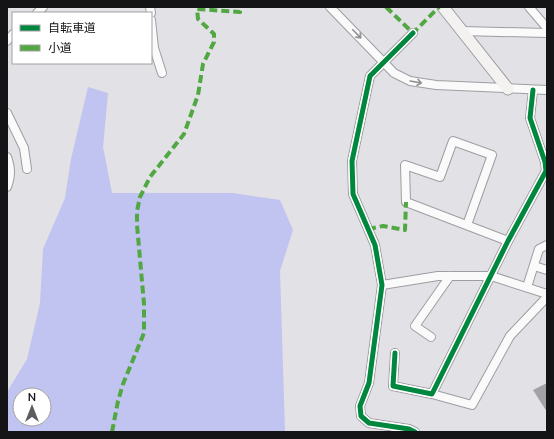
<svg xmlns="http://www.w3.org/2000/svg" width="554" height="439" font-family="Mulish,'Noto Sans JP',sans-serif">
	<style>
		.forest { fill: #c1c3f0; fill-rule: evenodd }
		.building { fill: #a2a2a5 }
		.lines { fill: none; stroke-linecap: round; stroke-linejoin: round }
		.street-casing { stroke: #9e9ea2; stroke-width: 10 }
		.secondary-casing { stroke: #9e9ea2; stroke-width: 13 }
		.street { stroke: #fafafb; stroke-width: 8 }
		.secondary { stroke: #f4f2f0; stroke-width: 11 }
		.quiet { stroke: #51a842; stroke-width: 4; stroke-dasharray: 8 4; stroke-linecap: butt }
		.cycleway-casing { stroke: #fff; stroke-width: 8 }
		.cycleway { stroke: #00873e; stroke-width: 5 }
		.oneway { stroke: #929294 }
	</style>
	<rect width="100%" height="100%" fill="#e1e1e6"/>
	<path class="forest" d="M 88,87 L 108,93 L 103,147 L 112,193 L 233,193 L 280,200 L 293,230 L 280,271 L 285,432 L 7,432 L 7,392 L 27,359 L 40,303 L 43,249 L 65,198 L 71,159 ZM 20,395 L 44,395 L 44,419 L 20,419 Z"/>
	<polygon class="building" points="547,383 547,412 533,390"/>
	<g class="lines">
		<g class="street-casing">
			<g id="street">
				<polyline points="150,7 151,13"/>
				<polyline points="330,7 394,73 410,81 436,85 547,90"/>
				<polyline points="529,7 547,28"/>
				<polyline points="37,13 43,7"/>
				<polyline points="151,20 154,48 162,73"/>
				<polyline points="461,31 547,33"/>
				<polyline points="413,33 370,76 352,161 353,194 375,245 382,285 369,383 360,406 361,416 369,423 409,429 415,432"/>
				<polyline points="7,41 13,34"/>
				<polyline points="7,113 24,148 27,169"/>
				<path d="M 7,157 C 11,168 11,176 7,187"/>
				<polyline points="467,225 492,155 453,141 440,177 405,165 406,202 508,241"/>
				<polyline points="534,266 547,270"/>
				<polyline points="382,285 438,276 491,276 547,294"/>
				<polyline points="527,287 539,249 547,245"/>
				<polyline points="431,337 415,326 450,276"/>
				<polyline points="395,353 393,386 432,394 508,241 546,171 545,162 530,118 533,90"/>
				<polyline points="432,394 472,405 510,336 547,297"/>
			</g>
		</g>
		<g class="secondary-casing">
			<polyline id="secondary" points="443,7 508,89"/>
		</g>
		<use href="#street" class="street"/>
		<use href="#secondary" class="secondary"/>
		<g class="quiet">
			<polyline points="386,7 413,33 439,7"/>
			<polyline points="368,229 383,226 405,230 406,202"/>
			<polyline points="112,432 118,401 123,384 144,333 144,304 137,225 137,211 140,197 150,177 184,134 198,95 203,64 214,42 214,34 198,19 197,9 240,12 240,7"/>
		</g>
		<g class="cycleway-casing">
			<g id="cycleway">
				<polyline points="413,33 370,76 352,161 353,194 375,245 382,285 369,383 360,406 361,416 369,423 409,429 415,432"/>
				<polyline points="395,353 393,386 432,394 508,241 546,171 545,162 530,118 533,90"/>
			</g>
		</g>
		<use href="#cycleway" class="cycleway"/>
	</g>
	<defs><path id="oneway-shaft" d="M-6 0H5M1.5-3L5.5 0L1.5 3" fill="none" stroke-width="1.6" stroke-linecap="round" stroke-linejoin="round"/></defs>
	<g class="oneway">
		<use href="#oneway-shaft" transform="translate(357 34) rotate(46)"/>
		<use href="#oneway-shaft" transform="translate(416 82) rotate(10)"/>
	</g>
	<rect width="554" height="439" fill="none" stroke="#141417" stroke-width="16"/>
	<rect x="12" y="12" width="140" height="52" fill="#ffffff" stroke="#a1a1a2"/>
	<rect x="20" y="25" width="20" height="6" fill="#00873e" stroke="#a1a1a2"/>
	<text x="48" y="32" font-size="12" fill="#141417">自転車道</text>
	<rect x="20" y="45" width="20" height="6" fill="#51a842" stroke="#a1a1a2"/>
	<text x="48" y="52" font-size="12" fill="#141417">小道</text>
	<g transform="translate(32 407)"><circle r="19" fill="#ffffff" stroke="#a1a1a2"/>
	<path d="M0-3L7 15L0 10L-7 15Z" fill="#5c5c5f"/>
	<text y="-6" font-size="11" font-weight="bold" text-anchor="middle" fill="#141417">N</text>
	</g>
</svg>
